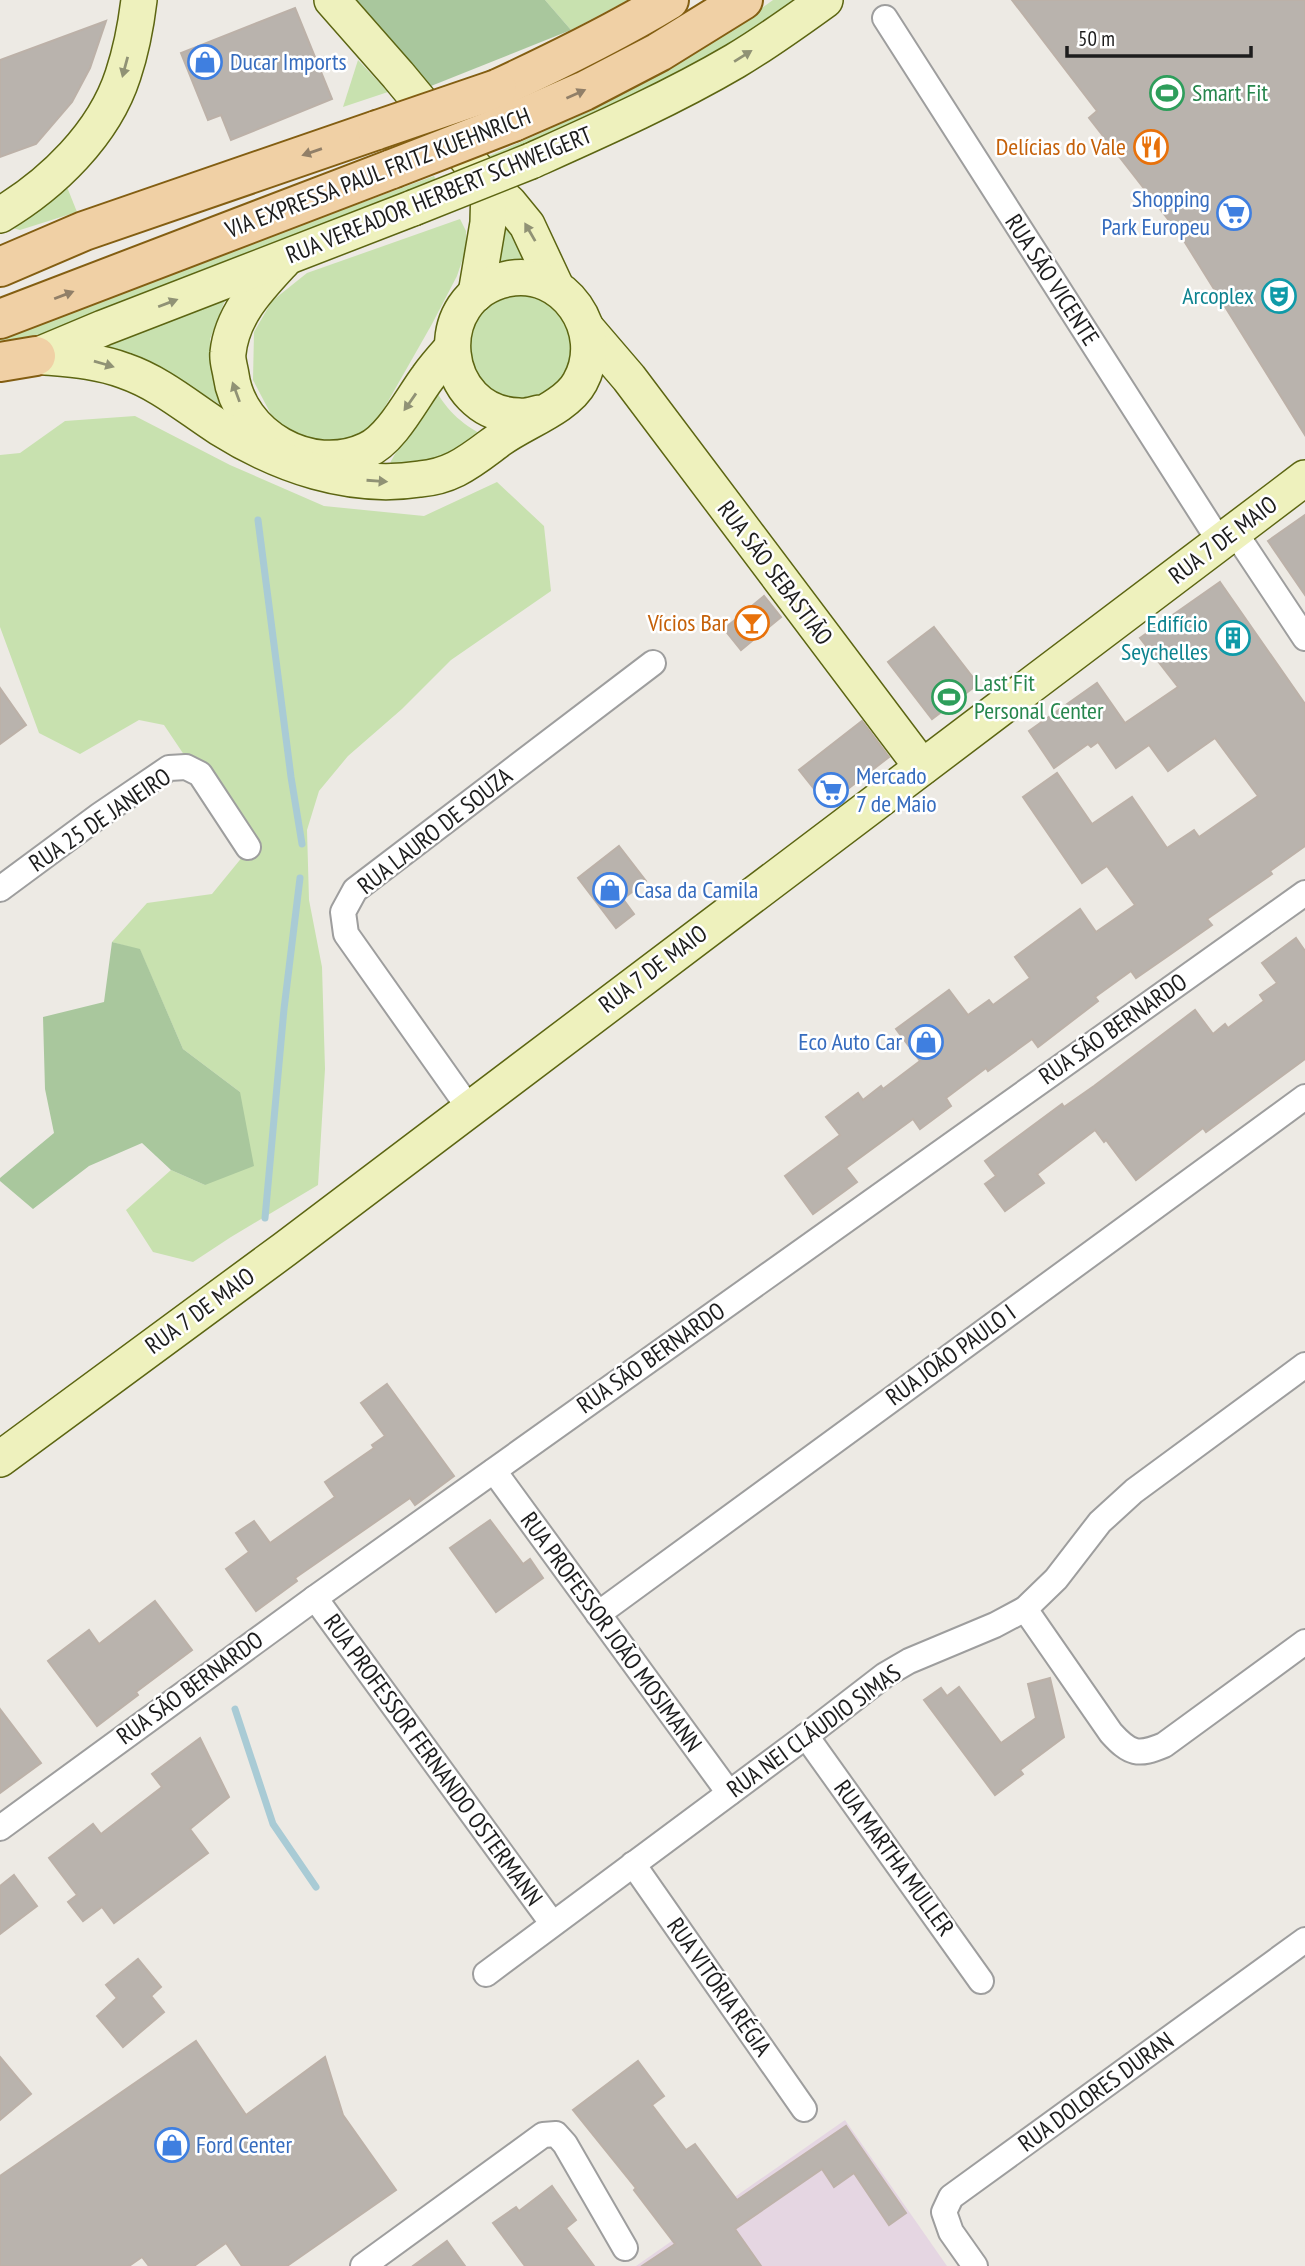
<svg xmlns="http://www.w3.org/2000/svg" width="1305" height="2266" font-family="'PT Sans Narrow',sans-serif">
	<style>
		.industrial { fill: #e5d6e2 }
		.grass { fill: #c8e1af }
		.forest { fill: #a9c79d }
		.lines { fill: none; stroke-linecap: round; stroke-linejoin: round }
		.stream { stroke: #a9cbd5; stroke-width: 7 }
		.building { fill: #b9b3ad; stroke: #bcb1a8; stroke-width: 2 }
		.street-casing { stroke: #9e9e9e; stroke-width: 28 }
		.secondary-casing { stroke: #5c6512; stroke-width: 38 }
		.primary-casing { stroke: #835e12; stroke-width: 42 }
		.street { stroke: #fff; stroke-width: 24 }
		.secondary { stroke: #eef1bd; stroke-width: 35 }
		.primary { stroke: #f0d0a5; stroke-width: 38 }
		.secondary-bridge-casing { stroke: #5c6512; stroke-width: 38; stroke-linecap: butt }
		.primary-bridge-casing { stroke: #835e12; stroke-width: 42; stroke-linecap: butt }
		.secondary-bridge { stroke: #eef1bd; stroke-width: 35 }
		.primary-bridge { stroke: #f0d0a5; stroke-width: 38 }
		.oneway { fill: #909275 }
		.oneway2 { fill: #917f68 }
		.labels { text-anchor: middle; stroke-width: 5; stroke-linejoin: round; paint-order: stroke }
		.shop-label { font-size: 24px; fill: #366cbe; stroke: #fff; text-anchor: start }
		.leisure-label { font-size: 24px; fill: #27864d; stroke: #fff; text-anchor: start }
		.food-label { font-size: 24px; fill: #c56008; stroke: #fff; text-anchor: end }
		.street-label { font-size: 24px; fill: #1d1d1d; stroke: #fff }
		.culture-label { font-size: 24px; fill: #0d838f; stroke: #fff; text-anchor: end }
	</style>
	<rect width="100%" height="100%" fill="#edeae4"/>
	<polygon class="industrial" points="845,2120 947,2266 636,2266"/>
	<g class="grass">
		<polygon points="545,0 628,0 571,30"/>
		<path d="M 773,0 L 796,0 L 707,60 L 487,165 L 484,158 C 585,115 683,65 773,0 Z"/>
		<polygon points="358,60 388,92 343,107"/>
		<polygon points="434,176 439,186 30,341 0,348 0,336"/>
		<polygon points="65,182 77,212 20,230 9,227"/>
		<polygon points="496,211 541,268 495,269"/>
		<polygon points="460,219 466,231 466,249 457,276 432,324 374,426 346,446 309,444 274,420 253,380 254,332 272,301 307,273"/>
		<polygon points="544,294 577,335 563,385 532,403 497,398 470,374 468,321 492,295"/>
		<polygon points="227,295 210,339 215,376 235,414 155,364 91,345"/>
		<path d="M 434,387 C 447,412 464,426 489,438 L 469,454 L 390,466 L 391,461 Z"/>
		<polygon points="135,416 230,465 324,506 424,516 497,482 544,526 551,591 451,660 402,709 348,756 319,791 307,830 309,900 322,967 325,1069 318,1185 231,1237 193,1262 153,1252 126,1210 171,1170 205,1185 240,1092 183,1049 140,950 112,942 147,903 212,894 248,850 164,725 139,720 80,754 39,733 0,627 0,455 20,453 65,421"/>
	</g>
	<g class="forest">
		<polygon points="342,0 545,0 571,30 426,88"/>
		<polygon points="112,942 140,949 183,1049 240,1092 254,1166 205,1185 171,1170 142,1143 89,1166 33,1209 0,1181 0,1178 54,1133 45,1089 43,1017 104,1002"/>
	</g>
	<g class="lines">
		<g class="stream">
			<polyline points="258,520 291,777 302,844"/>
			<polyline points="265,1218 284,1009 300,878"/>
			<polyline points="235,1709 273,1824 316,1887"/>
		</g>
	</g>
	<g class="building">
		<polygon points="1012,0 1305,0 1305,435 1181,236 1089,118 1097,111"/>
		<polygon points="295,8 332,99 231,140 221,115 208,120 181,53"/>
		<polygon points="106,21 90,68 72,102 36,144 0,157 0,60"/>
		<polygon points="1305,515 1305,595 1268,541"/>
		<polygon points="1220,582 1305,704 1305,846 1270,871 1272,874 1207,919 1212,925 1168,956 1136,978 1131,971 1095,997 1098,1001 1038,1047 1032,1039 988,1071 986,1068 946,1098 951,1106 920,1129 913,1119 846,1168 857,1182 813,1214 785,1176 840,1135 826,1117 858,1093 863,1100 881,1086 883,1089 920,1061 896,1029 949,990 968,1015 989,1000 993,1005 1030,978 1015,957 1080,909 1096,932 1135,905 1107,866 1082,883 1023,797 1057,773 1092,824 1132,797 1167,848 1194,830 1199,837 1258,796 1215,738 1168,771 1149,745 1116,768 1098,742 1091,747 1088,744 1054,768 1029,731 1097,683 1125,723 1178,687 1140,638"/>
		<polygon points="764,596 781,617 741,650 724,629"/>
		<polygon points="934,627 978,684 932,719 888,662"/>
		<polygon points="0,688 26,725 0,744"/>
		<polygon points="862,721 889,757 827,805 799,770"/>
		<polygon points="619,846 646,881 623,899 634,914 616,928 578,878"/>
		<polygon points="1296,938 1305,951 1305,1059 1206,1132 1203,1128 1136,1180 1106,1140 1104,1142 1095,1130 1037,1174 1044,1183 1005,1211 985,1184 996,1176 985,1161 1062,1104 1064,1107 1094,1086 1195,1010 1213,1034 1225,1024 1228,1028 1264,1001 1260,995 1277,983 1262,963"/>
		<polygon points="387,1384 454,1476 415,1505 410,1498 295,1578 297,1581 256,1611 226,1569 249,1552 236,1533 254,1521 270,1543 335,1497 325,1482 374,1448 372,1445 385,1436 361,1403"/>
		<polygon points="490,1520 523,1564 530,1559 543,1578 496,1612 450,1548"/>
		<polygon points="155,1601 192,1650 136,1692 138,1695 97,1726 48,1661 89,1630 99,1644"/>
		<polygon points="1050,1678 1064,1737 1020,1770 1023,1774 995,1795 924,1700 941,1688 947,1696 959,1687 1001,1743 1036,1718 1028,1684"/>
		<polygon points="0,1709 41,1763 0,1793"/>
		<polygon points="200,1738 229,1797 190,1829 208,1853 114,1923 102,1907 83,1921 68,1902 77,1895 49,1858 93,1824 101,1834 162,1787 152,1774"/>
		<polygon points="14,1875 37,1906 0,1934 0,1886"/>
		<polygon points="138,1959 161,1987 151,1996 164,2012 123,2047 97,2016 117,1998 106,1985"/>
		<polygon points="196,2041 246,2115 325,2057 343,2115 396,2190 287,2266 242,2266 226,2243 194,2266 149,2266 142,2257 129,2266 0,2266 0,2176"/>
		<polygon points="0,2057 31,2094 0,2120"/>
		<polygon points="638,2061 664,2096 652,2105 686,2150 695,2144 737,2200 846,2126 906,2213 889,2225 854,2173 834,2187 822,2169 735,2229 761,2266 642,2266 675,2244 634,2190 636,2188 573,2110"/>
		<polygon points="552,2186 576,2220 566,2228 594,2266 525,2266 493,2223 516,2207 519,2211"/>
		<polygon points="447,2241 465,2266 413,2266"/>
	</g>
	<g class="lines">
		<g class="street-casing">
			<g id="street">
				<polyline points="885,18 1220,542"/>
				<polyline points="1234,531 1305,638"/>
				<polyline points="0,889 100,815 169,768 186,767 200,774 248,847"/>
				<polyline points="469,1108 346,934 343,912 355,890 653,663"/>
				<polyline points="494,1471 729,1793"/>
				<polyline points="315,1598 552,1923"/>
				<path d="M 1025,1609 L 1111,1733 C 1130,1754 1138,1756 1164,1745 L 1305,1642"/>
				<polyline points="598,1614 1305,1097"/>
				<polyline points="806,1736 981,1981"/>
				<polyline points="0,1828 315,1598 1305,893"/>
				<polyline points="633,1864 804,2109"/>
				<polyline points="486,1974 806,1736 885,1675 909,1661 995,1625 1025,1609 1056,1579 1100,1522 1134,1491 1305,1365"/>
				<polyline points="363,2266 543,2135 556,2134 565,2144 625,2248"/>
				<polyline points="975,2266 951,2232 944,2212 951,2197 1305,1940"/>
			</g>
		</g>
		<g class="secondary-casing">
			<g id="secondary">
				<polyline points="332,0 398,75 489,185 509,203 527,225 556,287"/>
				<path d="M 531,161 C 600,130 670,99 735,61 C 767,42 796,21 825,0"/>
				<path d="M 0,215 C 52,184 104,134 123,75 C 131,51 136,25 139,0"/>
				<path d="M 284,260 C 259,287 232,314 228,353 C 227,360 230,368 231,375 C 239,435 310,477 367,450 C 392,439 412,398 428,377 C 435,367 444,357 452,348"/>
				<polyline points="476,294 488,223 489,185"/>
				<polyline points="587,329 629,378 922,767"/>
				<polyline points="41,354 103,328 413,208"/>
				<path d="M 36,356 C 67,359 96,360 125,371 C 160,383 189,408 220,428 C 279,465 350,490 420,479 C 432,478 446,474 456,469 C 472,461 485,450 500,439 C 523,422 567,407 580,382 C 608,331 564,267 507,279 C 427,296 439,414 519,416 C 526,417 534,414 540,413"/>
				<polyline points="0,1459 285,1249 1305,478"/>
			</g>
		</g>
		<g class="primary-casing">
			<g id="primary">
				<path d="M 497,89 C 555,62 613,34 669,0"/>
				<polyline points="513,122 584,91 659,52 743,0"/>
				<polyline points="0,267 84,231 377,130"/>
				<polyline points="0,319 392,169"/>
				<polyline points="0,362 36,356"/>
			</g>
		</g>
		<use href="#street" class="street"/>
		<use href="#secondary" class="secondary"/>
		<use href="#primary" class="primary"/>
		<g class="secondary-bridge-casing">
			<polyline id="secondary-bridge" points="413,208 531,161"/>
		</g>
		<g class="primary-bridge-casing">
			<g id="primary-bridge">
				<polyline points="377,130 497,89"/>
				<polyline points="392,169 513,122"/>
			</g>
		</g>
		<use href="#secondary-bridge" class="secondary-bridge"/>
		<use href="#primary-bridge" class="primary-bridge"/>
	</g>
	<defs><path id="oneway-solid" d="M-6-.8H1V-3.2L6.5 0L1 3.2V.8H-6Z" transform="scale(1.75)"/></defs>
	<g class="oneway">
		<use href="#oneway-solid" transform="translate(743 56) rotate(-32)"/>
		<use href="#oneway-solid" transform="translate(125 67) rotate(105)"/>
		<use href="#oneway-solid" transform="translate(530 232) rotate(-120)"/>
		<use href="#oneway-solid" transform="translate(168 303) rotate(-21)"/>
		<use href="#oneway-solid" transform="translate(104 364) rotate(16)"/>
		<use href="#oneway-solid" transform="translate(236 392) rotate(-110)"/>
		<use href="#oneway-solid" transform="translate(410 402) rotate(125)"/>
		<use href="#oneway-solid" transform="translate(377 481) rotate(4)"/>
	</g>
	<g class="oneway2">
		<use href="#oneway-solid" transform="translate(576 94) rotate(-24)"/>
		<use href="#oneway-solid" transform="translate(312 152) rotate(161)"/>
		<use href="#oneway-solid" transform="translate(64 295) rotate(-21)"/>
	</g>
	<defs>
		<g id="shop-ring" transform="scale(1.75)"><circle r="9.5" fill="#fff" stroke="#3f7fe0" stroke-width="1.5"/><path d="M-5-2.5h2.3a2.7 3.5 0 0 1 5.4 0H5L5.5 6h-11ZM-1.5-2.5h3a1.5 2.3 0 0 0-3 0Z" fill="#3f7fe0"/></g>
		<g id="stadium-ring" transform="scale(1.75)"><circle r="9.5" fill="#fff" stroke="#2e9e5b" stroke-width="1.5"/><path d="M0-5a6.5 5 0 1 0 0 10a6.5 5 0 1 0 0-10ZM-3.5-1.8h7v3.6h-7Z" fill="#2e9e5b"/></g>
		<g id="restaurant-ring" transform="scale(1.75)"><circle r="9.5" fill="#fff" stroke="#e8710a" stroke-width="1.5"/><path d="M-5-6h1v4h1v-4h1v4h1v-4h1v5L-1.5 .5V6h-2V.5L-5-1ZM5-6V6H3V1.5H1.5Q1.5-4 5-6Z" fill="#e8710a"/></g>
		<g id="supermarket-ring" transform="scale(1.75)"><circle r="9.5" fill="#fff" stroke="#3f7fe0" stroke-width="1.5"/><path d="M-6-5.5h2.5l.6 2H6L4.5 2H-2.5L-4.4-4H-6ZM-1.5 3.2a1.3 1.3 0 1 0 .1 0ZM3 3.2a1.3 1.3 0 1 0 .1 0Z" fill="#3f7fe0"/></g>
		<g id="theatre-ring" transform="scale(1.75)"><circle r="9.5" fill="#fff" stroke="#0f9aa8" stroke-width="1.5"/><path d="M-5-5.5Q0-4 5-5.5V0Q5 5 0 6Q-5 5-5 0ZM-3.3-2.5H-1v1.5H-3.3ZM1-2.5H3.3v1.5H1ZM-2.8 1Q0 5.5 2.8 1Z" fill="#0f9aa8"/></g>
		<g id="bar-ring" transform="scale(1.75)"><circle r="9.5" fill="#fff" stroke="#e8710a" stroke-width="1.5"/><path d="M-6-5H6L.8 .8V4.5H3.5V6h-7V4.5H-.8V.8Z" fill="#e8710a"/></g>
		<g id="building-ring" transform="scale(1.75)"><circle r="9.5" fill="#fff" stroke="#0f9aa8" stroke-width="1.5"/><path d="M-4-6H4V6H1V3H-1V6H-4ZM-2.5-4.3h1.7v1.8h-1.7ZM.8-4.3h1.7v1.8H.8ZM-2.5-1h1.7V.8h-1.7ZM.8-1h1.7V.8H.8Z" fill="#0f9aa8"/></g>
	</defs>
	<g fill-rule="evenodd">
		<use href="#shop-ring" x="205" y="62"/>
		<use href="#stadium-ring" x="1167" y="93"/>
		<use href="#restaurant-ring" x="1151" y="147"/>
		<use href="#supermarket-ring" x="1234" y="213"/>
		<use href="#theatre-ring" x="1279" y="296"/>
		<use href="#bar-ring" x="752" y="623"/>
		<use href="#building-ring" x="1233" y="638"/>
		<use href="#stadium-ring" x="949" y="697"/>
		<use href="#supermarket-ring" x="831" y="790"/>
		<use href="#shop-ring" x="610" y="890"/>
		<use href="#shop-ring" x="926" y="1042"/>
		<use href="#shop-ring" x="172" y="2145"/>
	</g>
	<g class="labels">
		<g class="shop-label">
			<text x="230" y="70">Ducar Imports</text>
			<text x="1210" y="207" text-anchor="end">Shopping<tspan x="1210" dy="28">Park Europeu</tspan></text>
			<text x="856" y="784">Mercado<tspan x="856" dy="28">7 de Maio</tspan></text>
			<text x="634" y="898">Casa da Camila</text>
			<text x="902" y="1050" text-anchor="end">Eco Auto Car</text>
			<text x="196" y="2153">Ford Center</text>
		</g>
		<g class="leisure-label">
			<text x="1192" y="101">Smart Fit</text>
			<text x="974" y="691">Last Fit<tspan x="974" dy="28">Personal Center</tspan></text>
		</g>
		<g class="food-label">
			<text x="1126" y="155">Delícias do Vale</text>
			<text x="728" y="631">Vícios Bar</text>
		</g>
		<g class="street-label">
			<text transform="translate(378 173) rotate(-21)" y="8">VIA EXPRESSA PAUL FRITZ KUEHNRICH</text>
			<text transform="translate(439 195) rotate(-22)" y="8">RUA VEREADOR HERBERT SCHWEIGERT</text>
			<text transform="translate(1052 280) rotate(57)" y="8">RUA SÃO VICENTE</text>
			<text transform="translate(1223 540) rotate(-37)" y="8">RUA 7 DE MAIO</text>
			<text transform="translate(775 573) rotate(53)" y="8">RUA SÃO SEBASTIÃO</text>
			<text transform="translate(100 820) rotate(-34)" y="8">RUA 25 DE JANEIRO</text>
			<text transform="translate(435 831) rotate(-38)" y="8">RUA LAURO DE SOUZA</text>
			<text transform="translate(653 969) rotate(-37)" y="8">RUA 7 DE MAIO</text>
			<text transform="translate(1113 1029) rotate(-35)" y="8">RUA SÃO BERNARDO</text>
			<text transform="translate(200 1311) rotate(-36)" y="8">RUA 7 DE MAIO</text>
			<text transform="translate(951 1355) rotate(-36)" y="8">RUA JOÃO PAULO I</text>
			<text transform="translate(651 1358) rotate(-35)" y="8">RUA SÃO BERNARDO</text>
			<text transform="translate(611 1632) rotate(54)" y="8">RUA PROFESSOR JOÃO MOSIMANN</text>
			<text transform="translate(190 1688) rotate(-36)" y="8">RUA SÃO BERNARDO</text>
			<text transform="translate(814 1731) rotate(-36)" y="8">RUA NEI CLÁUDIO SIMAS</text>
			<text transform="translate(433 1760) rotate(54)" y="8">RUA PROFESSOR FERNANDO OSTERMANN</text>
			<text transform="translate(894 1858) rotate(54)" y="8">RUA MARTHA MULLER</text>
			<text transform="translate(719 1987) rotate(55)" y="8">RUA VITÓRIA RÉGIA</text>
			<text transform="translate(1096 2092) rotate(-36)" y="8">RUA DOLORES DURAN</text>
		</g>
		<g class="culture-label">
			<text x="1254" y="304">Arcoplex</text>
			<text x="1208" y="632">Edifício<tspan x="1208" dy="28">Seychelles</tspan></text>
		</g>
	</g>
	<path d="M1067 46v10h184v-10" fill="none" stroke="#1d1d1d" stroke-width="3.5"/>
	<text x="1078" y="46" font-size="21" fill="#1d1d1d" stroke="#ffffff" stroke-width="5" paint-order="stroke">50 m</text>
</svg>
